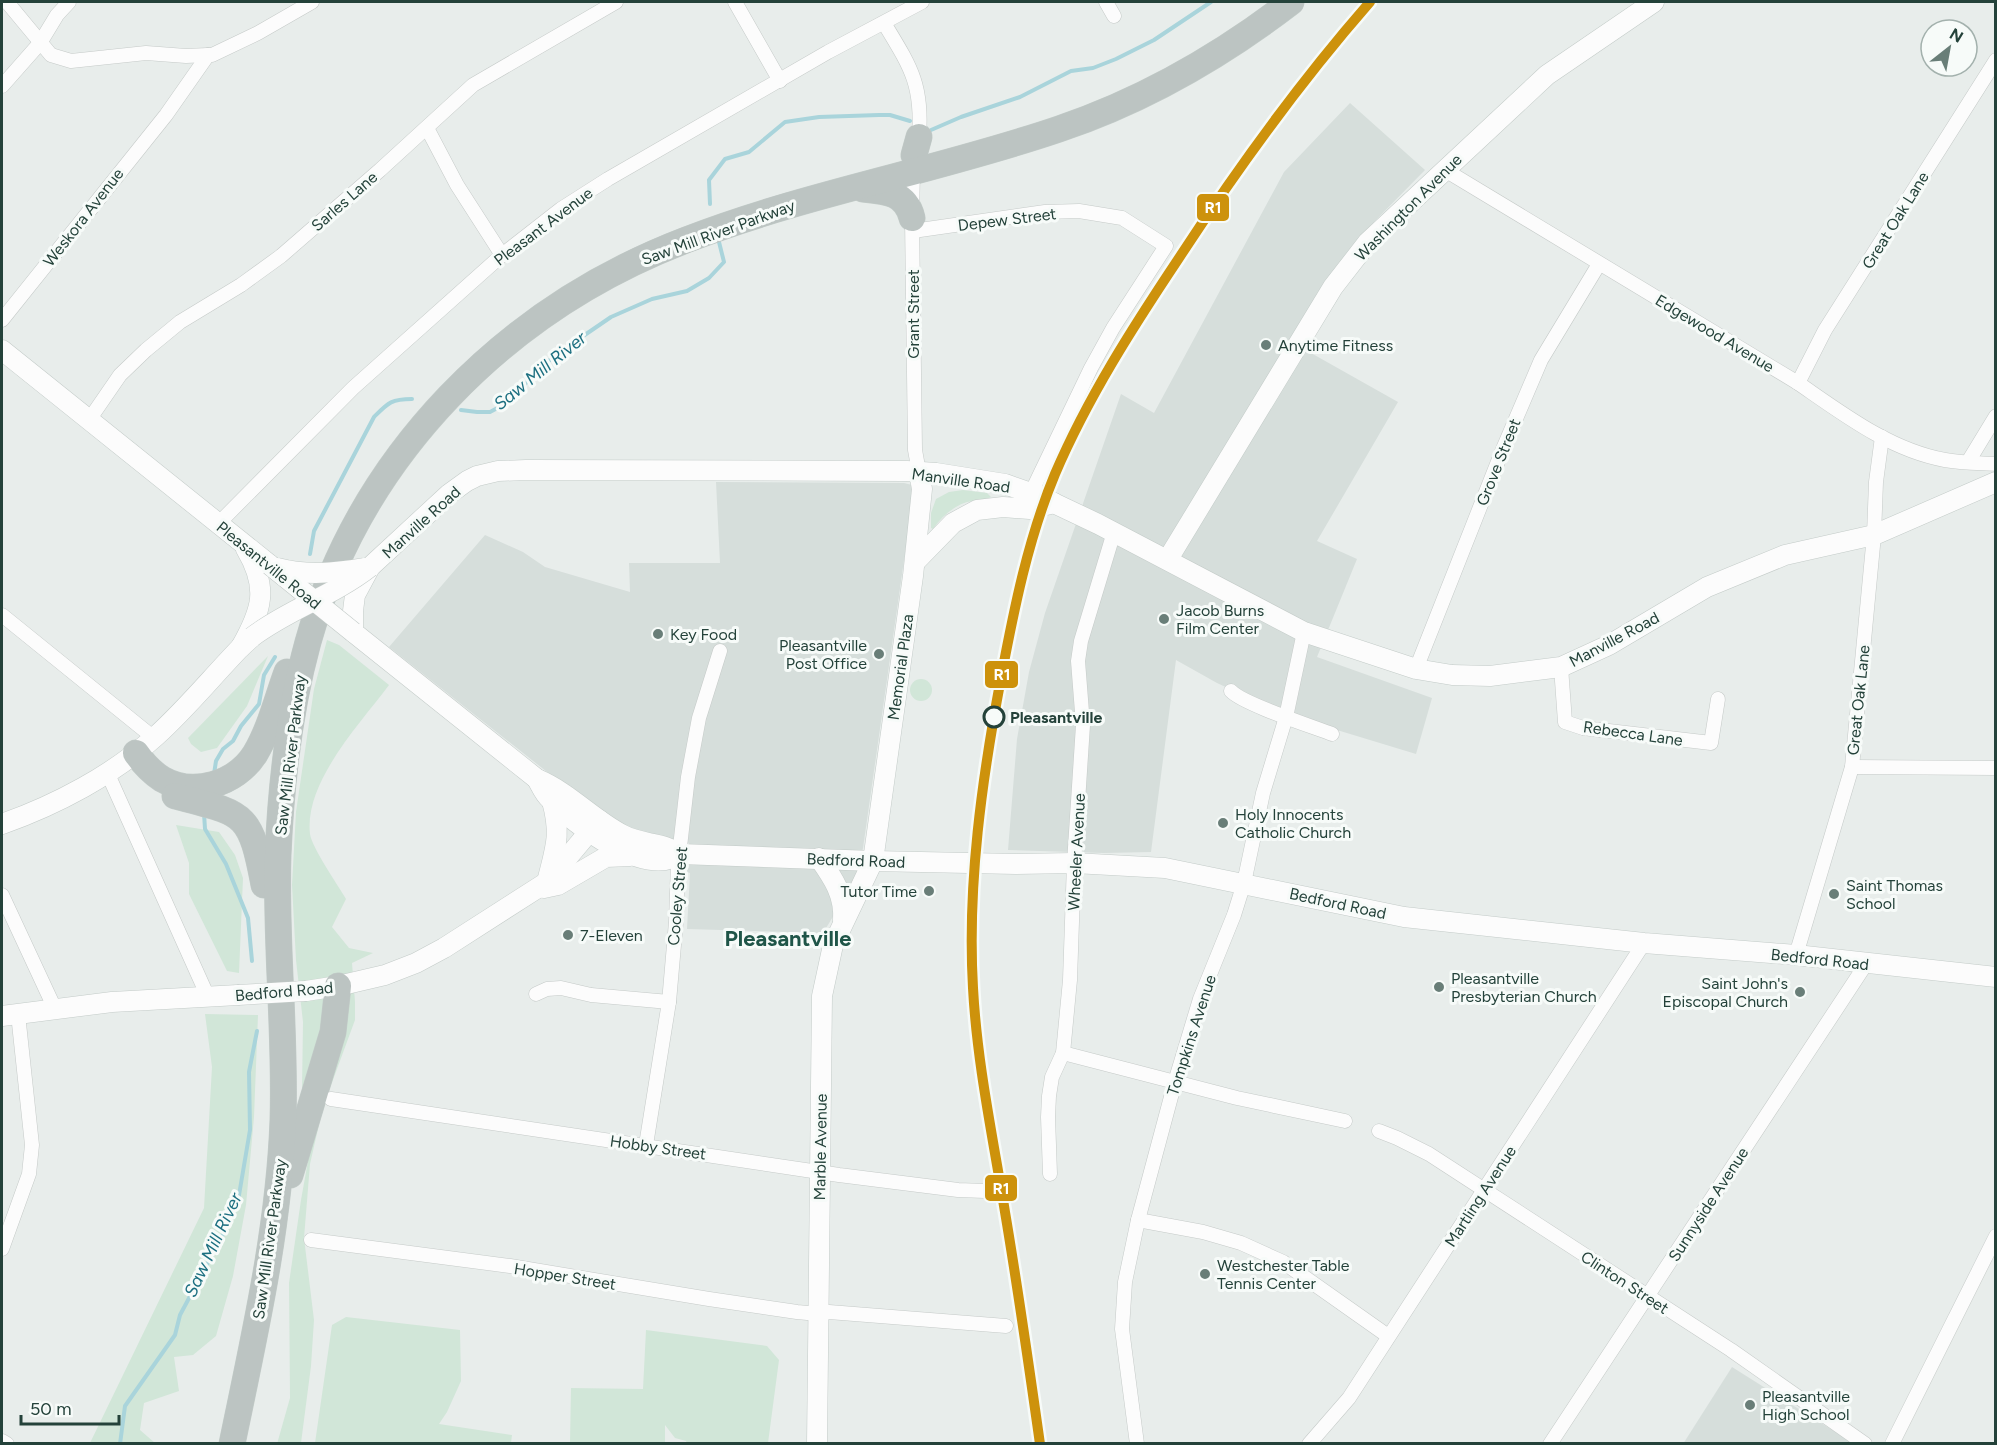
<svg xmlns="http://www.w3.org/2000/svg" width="1997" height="1445" font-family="Figtree,sans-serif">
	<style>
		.built { fill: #d6dedb }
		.green { fill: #d1e6d8 }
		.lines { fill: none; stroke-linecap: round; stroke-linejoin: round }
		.stream { stroke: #a9d4db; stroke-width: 4 }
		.street-casing { stroke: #c5cac8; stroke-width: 15 }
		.secondary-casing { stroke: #c3cbc8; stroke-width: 21 }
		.highway-casing { stroke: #c3ccc9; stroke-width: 27 }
		.street { stroke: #fcfcfc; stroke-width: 14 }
		.secondary { stroke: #fcfcfc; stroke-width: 20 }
		.highway { stroke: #bcc4c2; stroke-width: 26 }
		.secondary-bridge-casing { stroke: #c3cbc8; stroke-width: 21; stroke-linecap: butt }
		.secondary-bridge { stroke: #fcfcfc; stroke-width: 20 }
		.rail-1-casing { stroke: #f7fbf9; stroke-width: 15 }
		.rail-1 { stroke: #cd920c; stroke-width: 10 }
		.poi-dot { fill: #697e78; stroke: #f7fbf9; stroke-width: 2 }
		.stop-dot { fill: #f7fbf9; stroke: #24423a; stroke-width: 3 }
		.labels { text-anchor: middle; stroke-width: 6; stroke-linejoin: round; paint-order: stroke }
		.street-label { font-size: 16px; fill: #24423a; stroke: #f7fbf9 }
		.poi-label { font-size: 16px; fill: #24423a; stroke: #f7fbf9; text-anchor: start }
		.stop-label { font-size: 16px; font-weight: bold; fill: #24423a; stroke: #f7fbf9; text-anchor: start }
		.water-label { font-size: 18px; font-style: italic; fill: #1c6f80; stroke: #f7fbf9 }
		.district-label { font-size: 22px; font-weight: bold; fill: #1f5548; stroke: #f7fbf9 }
		.line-badge { stroke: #f7fbf9; stroke-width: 2 }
		.badge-label { font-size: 16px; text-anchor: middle; font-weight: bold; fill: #fff }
	</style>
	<rect width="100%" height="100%" fill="#e8edeb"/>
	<g class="built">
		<polygon points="1350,103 1425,170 1369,227 1295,344 1398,402 1317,541 1357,559 1317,657 1432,698 1416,754 1281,713 1217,683 1176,660 1151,852 1104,853 1008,850 1017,739 1029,672 1045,613 1121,394 1154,413 1284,172"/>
		<polygon points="716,482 904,483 912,485 914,490 863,848 856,879 823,933 687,929 690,873 687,872 687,870 689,843 636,832 616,822 561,783 389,647 485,535 523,552 545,567 630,592 629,563 720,563"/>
		<polygon points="1732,1367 1853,1443 1683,1444"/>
	</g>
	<g class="green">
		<path d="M 963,490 L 987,493 L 991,497 C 985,500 979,500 972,501 C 955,504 942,516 933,529 L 931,528 L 931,513 L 936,499 L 949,492 Z"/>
		<path d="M 327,640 L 339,645 L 389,685 C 360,724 304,782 310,834 C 312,848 338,885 346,899 L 332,927 L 349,948 L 373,953 L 352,963 L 355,1002 L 355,1020 L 323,1107 L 310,1164 L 304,1238 L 314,1320 L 311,1366 L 301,1443 L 277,1444 L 290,1398 L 289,1283 L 301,1200 L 316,1116 L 302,1089 L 303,1022 L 296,960 L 292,885 L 296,812 L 314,689 Z"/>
		<polygon points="268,656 247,706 217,748 201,752 191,744 188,738"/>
		<circle cx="921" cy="690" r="11"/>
		<polygon points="176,825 219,832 235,855 243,878 239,973 227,971 189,894 189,863"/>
		<polygon points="205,1014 258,1015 254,1117 246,1205 233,1276 216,1336 193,1355 174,1357 179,1391 144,1403 140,1430 155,1443 90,1443 204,1208 212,1067"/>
		<polygon points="346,1317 460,1330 461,1381 447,1412 439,1424 512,1435 511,1443 315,1443 332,1325"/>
		<polygon points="646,1330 767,1346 779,1360 768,1443 687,1443 686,1441 675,1438 665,1425 665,1443 570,1443 571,1388 643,1389"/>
	</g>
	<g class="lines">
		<g class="stream">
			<polyline points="931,130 961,117 1020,97 1071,71 1093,68 1116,59 1154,40 1211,2"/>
			<polyline points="710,204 709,180 725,159 749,152 785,122 819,117 879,115 890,115 910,121"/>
			<polyline points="461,410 477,412 490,412 503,405 554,356 611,317 652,299 687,291 709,278 724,262 719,242"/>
			<path d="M 310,554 L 314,531 L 374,417 C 388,403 391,399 412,399"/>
			<polyline points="214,774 216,761 223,749 233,741 241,726 259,704 264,675 275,657"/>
			<polyline points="204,813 205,829 226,864 248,918 252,961"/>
			<polyline points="120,1444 125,1406 175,1335 180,1315 228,1225 238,1201 250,1130 249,1072 257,1031"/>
		</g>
		<g class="street-casing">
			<g id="street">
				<polyline points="7,2 51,55 71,61 146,53 186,56 208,55"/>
				<polyline points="735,2 780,81"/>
				<polyline points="1106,2 1114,16"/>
				<path d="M 884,23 C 910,66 923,84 919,137"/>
				<polyline points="2,86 40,43 57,15 69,2"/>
				<polyline points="427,128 457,185 502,255"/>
				<polyline points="913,168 912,218 915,450 919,472"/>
				<path d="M 1445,170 L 1798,383 C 1843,414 1890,450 1945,460 C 1961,463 1979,463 1996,464"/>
				<polyline points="913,231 1045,212 1079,211 1122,218 1166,246 1113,328 1091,368 1031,493"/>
				<polyline points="2,320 166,115 208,55 212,55 258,33 312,2"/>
				<polyline points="1798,383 1825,330 1996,60"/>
				<polyline points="89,420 120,375 146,350 180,322 241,285 281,256 380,170 473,85 616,2"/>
				<polyline points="1968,462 1996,416"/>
				<polyline points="218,524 353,388 502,255 561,209 608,179 828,52 922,2"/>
				<polyline points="2,615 154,738"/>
				<polyline points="1561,667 1565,722 1583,728 1711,743 1718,699"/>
				<polyline points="1416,669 1503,449 1541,360 1599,264"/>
				<path d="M 1231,691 C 1243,704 1311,726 1332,734"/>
				<polyline points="1852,767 1996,768"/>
				<polyline points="107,772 208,997"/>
				<polyline points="2,895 55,1009"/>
				<polyline points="1796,955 1852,767 1874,535 1876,482 1882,437"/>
				<polyline points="536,994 547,989 561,988 591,995 669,1002"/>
				<polyline points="1063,1053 1237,1098 1345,1121"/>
				<polyline points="331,1099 839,1175 958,1190 985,1191"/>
				<polyline points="1379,1131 1397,1138 1429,1154 1731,1350 1865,1444"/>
				<polyline points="646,1145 669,1002 676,922 678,864 688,777 699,718 720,651"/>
				<polyline points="1050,1174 1048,1117 1049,1096 1052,1077 1063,1053 1070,980 1074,863 1083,725 1078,661 1081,641 1114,532"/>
				<polyline points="1138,1220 1203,1232 1241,1243 1283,1262 1388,1336"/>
				<polyline points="311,1240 510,1266 709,1299 797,1312 818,1314 829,1312 1006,1326"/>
				<polyline points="2,1249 29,1174 32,1145 18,1014"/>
				<polyline points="2,1441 7,1444"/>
				<polyline points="1137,1444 1122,1329 1125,1282 1138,1220 1175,1082 1200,999 1234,915 1244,883 1263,793 1286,717 1304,632"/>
				<polyline points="1309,1444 1349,1398 1644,943"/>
				<polyline points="1550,1444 1866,964"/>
				<polyline points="1892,1444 1996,1236"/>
			</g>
		</g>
		<g class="secondary-casing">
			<g id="secondary">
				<polyline points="2,350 270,565"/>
				<path d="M 1996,482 L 1874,535 L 1785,555 L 1707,587 L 1609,645 L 1561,667 L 1490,676 L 1452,675 L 1416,669 L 1304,632 L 1098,524 L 1039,496 L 1005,484 L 936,473 L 907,471 L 526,470 L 498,471 L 477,476 L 467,481 L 449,494 L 370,567 L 355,595 L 353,611 L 353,632 L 537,779 C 570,793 592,819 623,835 C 642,845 663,842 680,854 L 873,861 L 1016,864 L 1074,863 L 1165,868 L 1404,917 L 1644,943 L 1796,955 L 1996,977"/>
				<polyline points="1168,559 1333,287 1368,242 1547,75 1654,2"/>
				<polyline points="915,562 953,523 977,510 1003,507 1030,509 1054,503"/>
				<path d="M 241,647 C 262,610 269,588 246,549"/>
				<path d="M 537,779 C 541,786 544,794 550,799 C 573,824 646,879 680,854"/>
				<path d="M 2,824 C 56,805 113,775 156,736 C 186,709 212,677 241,647 L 252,637"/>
				<path d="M 819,858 C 833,878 845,895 843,921"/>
				<path d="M 548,878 C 556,846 561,834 552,801"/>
				<polyline points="544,888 558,885 606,857 630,856"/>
				<polyline points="306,991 338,986 385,975 416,963 444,948 547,882 599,820"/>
				<polyline points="2,1016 112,1002 238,995"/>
				<polyline points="817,1444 822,996 833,945 873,861 913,576 922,489 919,472"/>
			</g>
		</g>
		<g class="highway-casing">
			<g id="highway">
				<polyline points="914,155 919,137"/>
				<path d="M 863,189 C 885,191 906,192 912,218"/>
				<path d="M 136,753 C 143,763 151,772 162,779 C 193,797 236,784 255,754 C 270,729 277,699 287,672"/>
				<path d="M 175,796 C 245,814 250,811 264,885"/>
				<polyline points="290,1175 333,1032 338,986"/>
				<path d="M 232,1444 C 254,1337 279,1230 283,1120 C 286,1032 275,943 278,855 C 281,784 289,711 308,642 C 361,454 506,309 686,240 C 807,193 936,171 1059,129 C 1142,101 1222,55 1291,2"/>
			</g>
		</g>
		<use href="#street" class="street"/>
		<use href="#secondary" class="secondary"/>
		<use href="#highway" class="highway"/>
		<g class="secondary-bridge-casing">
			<g id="secondary-bridge">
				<polyline points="270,565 353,632"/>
				<path d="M 277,568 C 307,576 334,573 364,568"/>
				<path d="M 252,637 C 289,609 333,596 370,567"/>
				<polyline points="238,995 306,991"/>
			</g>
		</g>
		<use href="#secondary-bridge" class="secondary-bridge"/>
		<g class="rail-1-casing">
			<path id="rail-1" d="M 1040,1444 C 1029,1366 1018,1289 1005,1212 C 993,1138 977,1063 973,988 C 967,885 982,779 1001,678 C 1014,609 1028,539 1055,474 C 1088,397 1133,327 1179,258 C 1237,169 1300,82 1370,2"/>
		</g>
		<use href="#rail-1" class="rail-1"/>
	</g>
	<g class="poi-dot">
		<circle cx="1266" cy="345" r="6"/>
		<circle cx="1164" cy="619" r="6"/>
		<circle cx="658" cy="634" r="6"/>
		<circle cx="879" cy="654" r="6"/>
		<circle cx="1223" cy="823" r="6"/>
		<circle cx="929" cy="891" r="6"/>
		<circle cx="1834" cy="894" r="6"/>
		<circle cx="568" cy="935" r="6"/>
		<circle cx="1439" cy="987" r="6"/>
		<circle cx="1800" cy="992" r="6"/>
		<circle cx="1205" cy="1274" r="6"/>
		<circle cx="1750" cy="1405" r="6"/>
	</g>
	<circle class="stop-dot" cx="994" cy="717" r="10"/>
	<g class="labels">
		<g class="street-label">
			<text transform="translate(344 201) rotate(-41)" y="6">Sarles Lane</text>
			<text transform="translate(1408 207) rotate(-45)" y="6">Washington Avenue</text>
			<text transform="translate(83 217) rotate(-52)" y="6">Weskora Avenue</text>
			<text transform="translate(1007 219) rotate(-7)" y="6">Depew Street</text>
			<text transform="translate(1895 220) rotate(-58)" y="6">Great Oak Lane</text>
			<text transform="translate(543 226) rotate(-37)" y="6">Pleasant Avenue</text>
			<text transform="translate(718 232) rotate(-20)" y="6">Saw Mill River Parkway</text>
			<text transform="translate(913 314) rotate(-90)" y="6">Grant Street</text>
			<text transform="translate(1715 333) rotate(31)" y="6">Edgewood Avenue</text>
			<text transform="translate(1498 462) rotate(-68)" y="6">Grove Street</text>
			<text transform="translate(961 480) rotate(8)" y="6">Manville Road</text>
			<text transform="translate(421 522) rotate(-42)" y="6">Manville Road</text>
			<text transform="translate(269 565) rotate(39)" y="6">Pleasantville Road</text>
			<text transform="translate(1614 639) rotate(-28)" y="6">Manville Road</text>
			<text transform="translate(900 667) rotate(-82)" y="6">Memorial Plaza</text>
			<text transform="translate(1858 700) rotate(-84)" y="6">Great Oak Lane</text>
			<text transform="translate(1633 733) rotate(8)" y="6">Rebecca Lane</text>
			<text transform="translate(290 755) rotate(-83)" y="6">Saw Mill River Parkway</text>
			<text transform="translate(1076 852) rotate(-87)" y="6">Wheeler Avenue</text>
			<text transform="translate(856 860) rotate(2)" y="6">Bedford Road</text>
			<text transform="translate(677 896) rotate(-85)" y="6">Cooley Street</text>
			<text transform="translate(1338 903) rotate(12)" y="6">Bedford Road</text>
			<text transform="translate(1820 959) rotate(6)" y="6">Bedford Road</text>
			<text transform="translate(284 991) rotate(-5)" y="6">Bedford Road</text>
			<text transform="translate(1191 1035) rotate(-72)" y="6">Tompkins Avenue</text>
			<text transform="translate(658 1147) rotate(8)" y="6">Hobby Street</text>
			<text transform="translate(820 1147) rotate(-89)" y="6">Marble Avenue</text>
			<text transform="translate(1480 1196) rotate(-57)" y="6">Martling Avenue</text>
			<text transform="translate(1708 1204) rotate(-57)" y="6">Sunnyside Avenue</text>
			<text transform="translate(269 1239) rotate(-82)" y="6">Saw Mill River Parkway</text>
			<text transform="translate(565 1276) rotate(9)" y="6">Hopper Street</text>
			<text transform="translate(1625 1282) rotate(33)" y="6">Clinton Street</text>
		</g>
		<g class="poi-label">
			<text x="1278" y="351">Anytime Fitness</text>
			<text x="1176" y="616">Jacob Burns<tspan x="1176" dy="18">Film Center</tspan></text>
			<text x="670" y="640">Key Food</text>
			<text x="867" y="651" text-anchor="end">Pleasantville<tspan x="867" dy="18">Post Office</tspan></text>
			<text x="1235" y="820">Holy Innocents<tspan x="1235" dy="18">Catholic Church</tspan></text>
			<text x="1846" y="891">Saint Thomas<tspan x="1846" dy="18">School</tspan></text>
			<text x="917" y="897" text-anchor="end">Tutor Time</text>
			<text x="580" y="941">7-Eleven</text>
			<text x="1451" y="984">Pleasantville<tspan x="1451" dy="18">Presbyterian Church</tspan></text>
			<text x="1788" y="989" text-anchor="end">Saint John's<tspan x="1788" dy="18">Episcopal Church</tspan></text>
			<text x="1217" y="1271">Westchester Table<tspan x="1217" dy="18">Tennis Center</tspan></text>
			<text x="1762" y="1402">Pleasantville<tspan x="1762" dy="18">High School</tspan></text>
		</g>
		<g class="stop-label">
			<text x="1010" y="723">Pleasantville</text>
		</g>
		<g class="water-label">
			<text transform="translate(540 371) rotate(-39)" y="6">Saw Mill River</text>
			<text transform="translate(213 1245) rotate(-65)" y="6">Saw Mill River</text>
		</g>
		<g class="district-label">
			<text x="788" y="946">Pleasantville</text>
		</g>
	</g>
	<g class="line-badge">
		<rect x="1196" y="193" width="34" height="29" rx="6" fill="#cd920c"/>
		<rect x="984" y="660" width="35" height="29" rx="6" fill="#cd920c"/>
		<rect x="984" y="1174" width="34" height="28" rx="6" fill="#cd920c"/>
	</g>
	<g class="badge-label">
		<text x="1213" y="213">R1</text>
		<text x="1002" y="680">R1</text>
		<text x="1001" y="1194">R1</text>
	</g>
	<rect width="1997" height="1445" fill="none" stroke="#24423a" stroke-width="6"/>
	<g transform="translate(1949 48) rotate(31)"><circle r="28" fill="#f7fbf9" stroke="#a3b1ad" stroke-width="1.5"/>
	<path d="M0-4.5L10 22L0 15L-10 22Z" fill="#697e78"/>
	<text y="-9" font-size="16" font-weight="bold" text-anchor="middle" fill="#24423a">N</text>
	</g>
	<path d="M21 1415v9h98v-9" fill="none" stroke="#24423a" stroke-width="3"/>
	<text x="30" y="1415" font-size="18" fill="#24423a" stroke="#f7fbf9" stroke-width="4.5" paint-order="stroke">50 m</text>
</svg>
